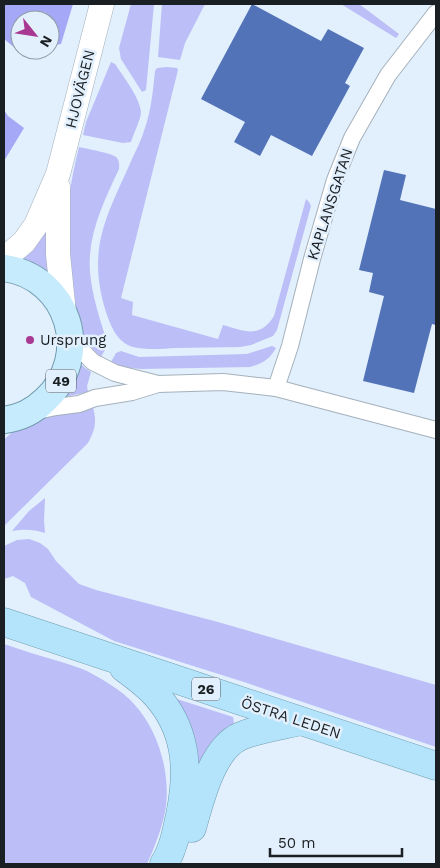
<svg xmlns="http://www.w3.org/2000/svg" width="440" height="868" font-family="'Work Sans',sans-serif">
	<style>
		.green { fill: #bbbef7 }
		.forest { fill: #a5a7f7 }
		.building { fill: #5373b8 }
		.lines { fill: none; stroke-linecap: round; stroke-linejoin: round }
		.minor-casing { stroke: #a4b1bc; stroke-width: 18 }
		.secondary-casing { stroke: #a4b1bc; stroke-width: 25 }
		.primary-casing { stroke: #719baf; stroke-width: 28 }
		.trunk-casing { stroke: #719baf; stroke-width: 29 }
		.minor { stroke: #fff; stroke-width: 16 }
		.secondary { stroke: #fff; stroke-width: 24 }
		.primary { stroke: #c6ebfc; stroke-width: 26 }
		.trunk { stroke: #b3e4fb; stroke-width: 28 }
		.poi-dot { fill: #a93893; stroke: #e2effc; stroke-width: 2 }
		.labels { text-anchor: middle; stroke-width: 5; stroke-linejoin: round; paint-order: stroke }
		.shield { fill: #e2effc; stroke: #565d64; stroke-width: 1 }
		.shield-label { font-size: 14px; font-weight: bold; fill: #1a1f23 }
		.street-label { font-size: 15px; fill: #1a1f23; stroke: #e2effc }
		.poi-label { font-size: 15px; fill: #1a1f23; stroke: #e2effc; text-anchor: start }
	</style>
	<rect width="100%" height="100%" fill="#e2effc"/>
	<g class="green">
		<polygon points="131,4 154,4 146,90 142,92 121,59 119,48"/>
		<polygon points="162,4 205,4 185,43 180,60 158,57"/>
		<polygon points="341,4 359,4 399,34 396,38"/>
		<path d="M 111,62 L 115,64 C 123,76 140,98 141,112 C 141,119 133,135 131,142 L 123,143 L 83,135 L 86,122 Z"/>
		<path d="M 167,67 L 177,68 L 178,70 L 121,298 L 133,302 L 132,315 L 218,339 L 223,325 C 244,331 260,339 274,316 L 306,199 L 309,202 L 311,206 L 277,330 L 273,336 L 251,345 L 240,347 C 218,347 197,348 175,348 C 162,349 146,350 133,347 C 117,342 111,327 106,312 C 86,248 107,216 132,159 C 136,150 141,141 144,131 C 151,112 153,91 155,71 L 157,68 Z"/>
		<path d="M 79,147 C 87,149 111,153 116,157 C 120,161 119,165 119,169 C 104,201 87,235 90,272 C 92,296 100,319 107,342 L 106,348 L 101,357 C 72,334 71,285 70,250 C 69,237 67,224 68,212 C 69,190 74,168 79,147 Z"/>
		<polygon points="51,214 54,278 20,261"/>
		<path d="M 272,346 L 276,348 C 269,360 263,363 250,367 L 141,369 L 121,367 L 111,362 L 116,353 L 121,351 L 139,357 L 247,354 Z"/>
		<polygon points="80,363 85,368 91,372 87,386 88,392 64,397"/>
		<path d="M 93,407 C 97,423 95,429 88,443 L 4,526 L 4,440 C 22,419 66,413 93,407 Z"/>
		<path d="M 45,498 L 44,521 L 45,533 C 33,529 24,529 12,531 L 29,511 Z"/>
		<polygon points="29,539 40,543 48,549 56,561 79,584 96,590 218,622 436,685 436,747 244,682 114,641 31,597 25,583 13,576 4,579 4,546 17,540"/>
		<path d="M 4,644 C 22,650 40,656 58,661 C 68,664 78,667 87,671 C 102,679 123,691 134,704 C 158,730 170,771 166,806 C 163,826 155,846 147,864 L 4,864 Z"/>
		<polygon points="177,699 233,717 234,723 223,734 197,785 174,702"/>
	</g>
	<g class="forest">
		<polygon points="4,4 73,4 61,44 50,46 50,20 20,20 20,50 32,50 20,52 4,39"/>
		<polygon points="4,110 8,116 24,128 4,161"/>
	</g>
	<g class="building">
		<polygon points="252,4 321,41 328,29 364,48 345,83 350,86 312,156 271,135 260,156 234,142 245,122 201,99"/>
		<polygon points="384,170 406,175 400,200 436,209 436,325 432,324 414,393 363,381 384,296 369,292 373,273 359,270"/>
	</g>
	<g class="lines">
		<g class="minor-casing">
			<g id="minor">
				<polyline points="72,333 84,353 93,362 115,373 158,384"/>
				<polyline points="276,388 290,346 312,259 335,180 352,138 388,75 436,13"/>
				<polyline points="37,411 56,407 79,404 95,398 132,392 158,384 223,382 276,388 436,430"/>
			</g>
		</g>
		<g class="secondary-casing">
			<g id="secondary">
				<polyline points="58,187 58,254 64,313"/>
				<polyline points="4,259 24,242 36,225 58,174 102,4"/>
			</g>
		</g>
		<g class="primary-casing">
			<path id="primary" d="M 4,268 C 69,277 93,356 45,400 C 34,411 19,418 4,420"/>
		</g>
		<g class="trunk-casing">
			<g id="trunk">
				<polyline points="4,622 436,766"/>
				<path d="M 124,668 C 135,676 147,685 156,695 C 186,729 189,767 181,810 C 177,829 174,848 164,864"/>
				<path d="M 192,828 C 200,800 212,748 241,736 C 257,729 284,725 301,721"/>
			</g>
		</g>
		<use href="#minor" class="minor"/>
		<use href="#secondary" class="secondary"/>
		<use href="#primary" class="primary"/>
		<use href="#trunk" class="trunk"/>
	</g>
	<circle class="poi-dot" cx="30" cy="340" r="5"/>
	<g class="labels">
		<g class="shield">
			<rect x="46" y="369.5" width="30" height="23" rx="4"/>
			<rect x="192" y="677.5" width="28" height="23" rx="4"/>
		</g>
		<g class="shield-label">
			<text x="61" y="386">49</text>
			<text x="206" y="694">26</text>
		</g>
		<g class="street-label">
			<text transform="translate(80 89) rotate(-76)" y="5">HJOVÄGEN</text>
			<text transform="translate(330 204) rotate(-72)" y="5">KAPLANSGATAN</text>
			<text transform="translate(291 718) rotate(18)" y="5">ÖSTRA LEDEN</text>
		</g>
		<g class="poi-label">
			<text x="40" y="345">Ursprung</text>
		</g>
	</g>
	<rect width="440" height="868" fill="none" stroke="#1a1f23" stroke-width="10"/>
	<g transform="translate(35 35) rotate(120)"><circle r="24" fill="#e2effc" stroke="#929ca5"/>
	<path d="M0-4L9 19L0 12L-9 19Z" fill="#a93893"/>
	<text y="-8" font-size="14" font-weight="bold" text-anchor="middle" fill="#1a1f23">N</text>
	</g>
	<path d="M270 848v8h132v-8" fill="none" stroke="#1a1f23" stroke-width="2.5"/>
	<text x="278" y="848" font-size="15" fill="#1a1f23" stroke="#e2effc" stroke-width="4" paint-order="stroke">50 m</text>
</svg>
